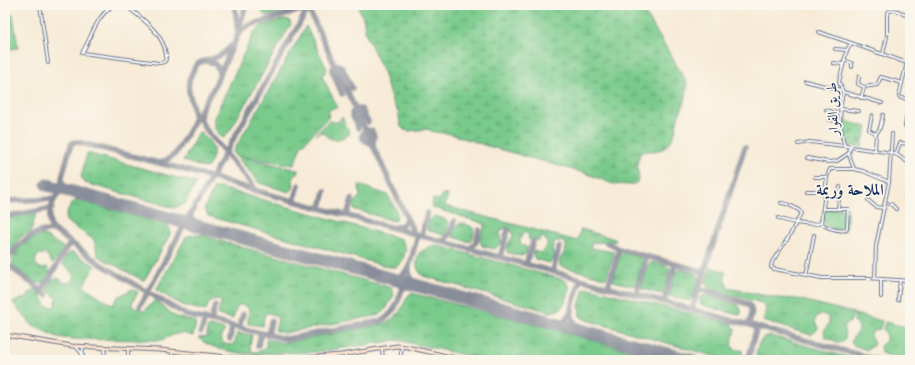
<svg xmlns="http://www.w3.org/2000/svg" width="915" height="365" font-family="Cardo,Amiri,serif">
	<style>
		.grass { fill: url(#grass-tufts); stroke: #4a7c74 }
		.wetland { fill: url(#wetland-marsh); stroke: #4a7c74 }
		.cemetery { fill: url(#cemetery-stones); stroke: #4a7c74 }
		.park { fill: url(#park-crowns); stroke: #4a7c74 }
		.garden { fill: #79ca8b; stroke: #4a7c74 }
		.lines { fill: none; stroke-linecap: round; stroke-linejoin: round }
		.taxiway { stroke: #898d9a; stroke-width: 5.5 }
		.runway { stroke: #898d9a; stroke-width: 13 }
		.minor-casing { stroke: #687188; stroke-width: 4 }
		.secondary-casing { stroke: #687188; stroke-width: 5 }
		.minor { stroke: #fff; stroke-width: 2 }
		.secondary { stroke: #fde4d0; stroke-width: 3 }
		.labels { text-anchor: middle; stroke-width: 3.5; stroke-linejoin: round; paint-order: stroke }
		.street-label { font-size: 14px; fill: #1b2f5e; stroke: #fbf7ec }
		.quarter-label { font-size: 16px; font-weight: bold; fill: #1b2f5e; stroke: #fbf7ec }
	</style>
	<defs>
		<pattern id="grass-tufts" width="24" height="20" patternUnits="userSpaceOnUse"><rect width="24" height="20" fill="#79ca8b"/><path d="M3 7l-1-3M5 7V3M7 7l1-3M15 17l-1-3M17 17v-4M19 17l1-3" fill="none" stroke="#62a475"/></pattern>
		<pattern id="wetland-marsh" width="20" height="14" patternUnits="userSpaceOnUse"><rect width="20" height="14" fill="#79ca8b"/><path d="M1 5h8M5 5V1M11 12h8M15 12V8" fill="none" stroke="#62a475"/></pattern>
		<pattern id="cemetery-stones" width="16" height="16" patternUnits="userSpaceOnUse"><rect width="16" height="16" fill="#79ca8b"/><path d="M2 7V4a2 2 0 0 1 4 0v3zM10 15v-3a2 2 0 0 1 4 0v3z" fill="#62a475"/></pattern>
		<pattern id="park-crowns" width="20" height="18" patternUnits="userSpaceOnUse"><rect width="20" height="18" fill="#79ca8b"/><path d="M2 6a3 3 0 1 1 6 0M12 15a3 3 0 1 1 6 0" fill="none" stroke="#62a475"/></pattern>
	</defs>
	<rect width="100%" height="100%" fill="#fbf7ec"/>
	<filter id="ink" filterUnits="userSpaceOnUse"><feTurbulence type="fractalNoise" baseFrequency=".025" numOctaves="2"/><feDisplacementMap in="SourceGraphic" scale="8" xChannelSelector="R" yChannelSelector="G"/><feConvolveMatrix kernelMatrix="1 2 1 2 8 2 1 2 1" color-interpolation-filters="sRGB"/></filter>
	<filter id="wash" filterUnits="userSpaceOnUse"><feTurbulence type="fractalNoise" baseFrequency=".012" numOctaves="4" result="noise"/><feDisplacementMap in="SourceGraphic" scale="16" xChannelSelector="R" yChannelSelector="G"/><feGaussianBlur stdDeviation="0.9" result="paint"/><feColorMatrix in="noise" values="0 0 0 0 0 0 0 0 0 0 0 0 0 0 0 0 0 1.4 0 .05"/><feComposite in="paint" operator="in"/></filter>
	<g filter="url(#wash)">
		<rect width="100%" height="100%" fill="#f7ebd7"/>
		<g class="grass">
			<polygon points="258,5 292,5 290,9 270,15 264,15"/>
			<path d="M 285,19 L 289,20 L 291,24 L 231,129 L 224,138 C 216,135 213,126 214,118 L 254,32 L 263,25 Z"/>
			<path d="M 306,26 L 327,69 L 322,76 L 338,108 C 333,107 330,109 328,113 L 329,117 L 301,146 L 294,165 L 239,156 L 298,170 L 298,172 L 293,177 C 293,183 296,188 289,192 L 259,183 L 233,152 Z"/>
			<path d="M 342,117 L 350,134 C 338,140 333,143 323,133 L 320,132 L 315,135 L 330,120 L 332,122 L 338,122 Z"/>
			<path d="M 201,132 C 213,146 218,149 208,167 L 204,168 L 183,161 L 198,133 Z"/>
			<polygon points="87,153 196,183 185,204 174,208 85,183 81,177"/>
			<polygon points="359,185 388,195 397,212 396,220 394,221 356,210 354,209 353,204 360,196"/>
			<polygon points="214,188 221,188 401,239 406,249 404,256 401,263 396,267 389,267 208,216 204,209"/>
			<path d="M 442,194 L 448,195 L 445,206 L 577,241 L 581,229 L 615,239 L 616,241 L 591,243 L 591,248 L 614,252 L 606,278 L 605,278 L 560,266 C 557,256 570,252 565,242 L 555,241 L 552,248 L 554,256 L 551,262 L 548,263 L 535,259 L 533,255 L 533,251 L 541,253 C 545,250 548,246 547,241 L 542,237 L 540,237 L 539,241 L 528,239 L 529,234 L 523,233 L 520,240 L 521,245 L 527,247 L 526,253 L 524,255 L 521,256 L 508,253 C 504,245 511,242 513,235 L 511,229 L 506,228 L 501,230 L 500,236 L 501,243 L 495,249 L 482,246 L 480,240 L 485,224 L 431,207 L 433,199 L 440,200 Z"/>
			<path d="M 76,200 L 167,225 L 170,229 L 170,234 L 144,281 L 98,256 L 94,240 L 66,221 C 65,213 69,205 76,200 Z"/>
			<path d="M 31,213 L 36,214 L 31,232 C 15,237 16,249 5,255 L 5,219 Z"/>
			<path d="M 435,216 C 448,220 451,221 445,235 L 444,235 L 427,230 L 429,220 Z"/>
			<path d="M 461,223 C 474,226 477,228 471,241 L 470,242 L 453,237 L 455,227 Z"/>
			<path d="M 43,235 L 63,247 C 62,253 58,259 53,263 C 49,261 50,258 47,256 C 39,250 34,259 36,265 L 42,269 L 47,267 L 50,273 L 43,283 L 36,283 L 13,266 C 10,250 31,238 43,235 Z"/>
			<path d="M 191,235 L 204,235 L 220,241 L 392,288 L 394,295 L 386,309 L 380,315 L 284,333 L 275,330 L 278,319 C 275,315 272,313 266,313 L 264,317 L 263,326 L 248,324 C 248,314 253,304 238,305 C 235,309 235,314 233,319 L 218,315 L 221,302 L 218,299 C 211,299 207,304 206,311 L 184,306 L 156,290 L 186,237 Z"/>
			<path d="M 436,245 L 565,280 L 570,288 C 566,301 565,311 550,312 L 423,276 C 415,268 416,264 419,253 L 429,247 Z"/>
			<path d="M 72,252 L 95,266 L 83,286 L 113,305 L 118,297 L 132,289 L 138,292 L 131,305 L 144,311 L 155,300 L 176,317 L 196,322 L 193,336 C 179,331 175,334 162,340 L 71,339 L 57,337 L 33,326 L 13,303 L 20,299 L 27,298 L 30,292 L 36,290 L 41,295 L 46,306 L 53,307 L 56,305 L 57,298 L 47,290 L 53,279 C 58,277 60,279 64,283 L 68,283 L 73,280 L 74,275 L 71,271 L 63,265 C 64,259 66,255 72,252 Z"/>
			<polygon points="623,253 643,258 636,284 633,286 613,281 619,257"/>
			<polygon points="651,262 664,265 670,268 665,292 662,294 641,289 648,265"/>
			<path d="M 711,267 L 725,272 L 725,279 L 728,288 L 777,298 L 798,299 L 854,313 L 850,322 L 846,324 L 844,328 C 844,336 849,336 840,343 L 825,337 C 822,326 830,328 829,321 C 828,309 808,315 818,327 L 817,330 L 811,335 L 763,321 L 766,309 L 762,303 L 709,289 L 705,282 Z"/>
			<polygon points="680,269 697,274 699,277 692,299 689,301 669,296 675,272"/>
			<polygon points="590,288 732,324 735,330 731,346 737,350 742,350 743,359 727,360 586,320 580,316 579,305 584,289"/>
			<path d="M 411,293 L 546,327 L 662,360 L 486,360 L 397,340 L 359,346 L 316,352 L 246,354 L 222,350 L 207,344 L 198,338 L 207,337 L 207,328 L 210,326 L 225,330 L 221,336 L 221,341 L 225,344 L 231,345 L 235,342 L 237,333 L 252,335 L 250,346 L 252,352 C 258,352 261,351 266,347 L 266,339 L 284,343 L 383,324 C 393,320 399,314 404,304 C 406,299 407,296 411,293 Z"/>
			<polygon points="707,295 738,305 741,309 741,314 738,315 700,304 700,299 702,296"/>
			<polygon points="855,314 882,321 880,329 872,332 871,337 874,343 873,346 867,350 853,345 851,343 853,337 855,336 859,330 858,325 854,321"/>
			<polygon points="885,322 910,328 910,360 904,360 881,353 880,346 886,341 886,334 883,329"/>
			<path d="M 765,336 L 771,336 L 858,360 L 757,360 C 754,351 759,342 765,336 Z"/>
		</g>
		<path class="wetland" d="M 359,5 L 631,5 C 639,8 644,12 649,19 L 686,81 C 688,88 686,100 683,106 C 682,110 679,114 678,117 C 676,129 675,140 664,148 C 657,153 648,149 640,153 L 637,164 L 639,180 L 636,183 L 631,185 L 613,184 L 588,174 L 484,145 L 451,134 L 434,132 L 427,129 L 409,131 L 404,130 L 401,127 L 398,112 L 392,102 L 383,72 L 365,32 L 364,21 L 359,9 Z"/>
		<polygon class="cemetery" points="842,120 867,127 862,147 851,146 844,141"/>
		<path class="park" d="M 847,208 L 847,227 L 845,231 C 837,231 828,228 821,223 L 824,209 Z"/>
		<polygon class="garden" points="13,14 18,48 5,50 5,15"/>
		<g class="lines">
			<g class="taxiway">
				<polyline points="234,5 236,14 237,28"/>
				<polyline points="307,6 414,233"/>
				<polyline points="238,35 243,29 250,25 308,8"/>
				<path d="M 207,61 C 215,62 219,67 219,75"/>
				<polyline points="342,94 332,71 334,67 338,65 342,67 352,88"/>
				<polyline points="201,111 201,121 204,127 257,191"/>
				<polyline points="354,119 352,113 356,109 361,109 364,114"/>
				<path d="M 193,121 C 197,102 182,92 192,73 C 194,69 195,65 199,63 C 202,61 205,61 208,60 C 217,58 225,53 231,46"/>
				<polyline points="358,128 356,121 361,117 365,117 368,122"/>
				<polyline points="372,144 364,140 362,136 364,132 368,130 372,131 374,136 373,146"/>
				<polyline points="160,163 167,160 175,154 213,89 236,39 246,5"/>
				<polyline points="69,191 62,183 62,177 71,144 74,142 78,142 178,168 257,191 878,360"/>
				<path d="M 69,191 C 52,190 47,215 51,228 L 99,263 L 186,315 L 286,339 L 381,321 C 394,314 398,303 402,289 L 412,284"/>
				<polyline points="5,201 54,199"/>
				<polyline points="294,201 299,185"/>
				<polyline points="321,208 325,191"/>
				<polyline points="191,213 191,220 197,225"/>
				<polyline points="347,215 352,199"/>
				<polyline points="5,217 52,208"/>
				<path d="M 394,227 C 401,227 406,224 406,216"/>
				<polyline points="421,235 427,213"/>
				<polyline points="443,241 449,236 454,221"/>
				<polyline points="607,243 619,249 705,272"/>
				<polyline points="470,249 476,242 479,230"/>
				<polyline points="500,257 508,230"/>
				<path d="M 5,263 C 16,246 32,228 54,231"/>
				<polyline points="5,263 47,295"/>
				<polyline points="526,264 533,241"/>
				<polyline points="409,267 417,238 416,235 412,233"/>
				<polyline points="553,271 559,247"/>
				<path d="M 578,278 L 580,282 C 575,299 563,319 582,330"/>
				<path d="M 393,279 L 403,275 L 409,267 C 408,277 414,282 421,287"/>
				<polyline points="608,286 619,249"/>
				<path d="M 699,289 L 748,304 C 754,310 751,316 749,324"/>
				<polyline points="42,291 70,243"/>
				<polyline points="636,294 647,256"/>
				<polyline points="664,302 675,265"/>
				<polyline points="140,306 186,222 310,5"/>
				<polyline points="692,309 745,147"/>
				<polyline points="211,321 215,306"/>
				<polyline points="556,323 565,320 571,312"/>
				<polyline points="239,328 243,314"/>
				<polyline points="201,332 205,319"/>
				<polyline points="268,335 271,321"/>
				<polyline points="230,339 232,326"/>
				<polyline points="258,346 261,333"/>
				<polyline points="748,360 756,330 755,326"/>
			</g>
			<polyline class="runway" points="47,185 691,360"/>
		</g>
	</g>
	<g filter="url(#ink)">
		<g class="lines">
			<g class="minor-casing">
				<g id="minor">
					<polyline points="40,5 48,63"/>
					<path d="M 114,5 C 96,16 92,36 82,53 L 159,63 C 164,63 167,61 166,55 C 164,33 141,18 125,5"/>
					<polyline points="106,11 108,5"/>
					<polyline points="819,32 851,43"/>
					<polyline points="835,49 847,50"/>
					<path d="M 883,54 L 887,36 L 887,15 L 889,11 C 897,8 903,14 910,18"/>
					<polyline points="844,60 852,63 852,67"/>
					<polyline points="907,62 899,96 901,98 910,99"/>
					<polyline points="833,63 843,64"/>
					<polyline points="910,64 851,43 847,50 839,82 843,92 841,104 840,121 844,145 850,147 893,153 899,156 910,164"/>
					<polyline points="859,76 858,84 864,87 877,85 881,77 902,83"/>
					<polyline points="805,81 841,90"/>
					<polyline points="843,92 882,103"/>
					<polyline points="861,98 864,88"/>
					<polyline points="840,109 859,111"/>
					<polyline points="826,110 840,114"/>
					<polyline points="872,115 869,130 876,134"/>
					<polyline points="830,120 840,121"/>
					<polyline points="905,126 910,92"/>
					<polyline points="798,144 810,142 845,146"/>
					<polyline points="850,147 849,155 854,169"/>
					<polyline points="875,150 876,134 880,128 883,115"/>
					<polyline points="896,154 900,143 910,144"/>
					<polyline points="807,158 829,162 837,161 849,153"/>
					<polyline points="815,177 827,177"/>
					<polyline points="806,191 817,191 822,189 826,189"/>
					<polyline points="908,198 910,205"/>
					<polyline points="868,200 876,207 884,208"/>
					<path d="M 781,203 C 788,203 794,207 800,211 L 801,213 L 790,235 L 772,262 L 771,267 L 774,269 L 822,278 L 868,278 L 910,281"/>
					<polyline points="885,203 891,204 896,209"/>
					<polyline points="838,209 840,187"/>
					<path d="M 778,218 C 787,222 812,227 821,223 C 826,228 840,232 846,230 L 847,227 L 848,209 L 824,209"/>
					<polyline points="821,223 827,177 830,169 854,169 863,171 889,182"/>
					<polyline points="806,276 814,235"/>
					<polyline points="875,278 876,246 889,182 892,134"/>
					<polyline points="881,279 881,297"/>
					<polyline points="898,300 900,280"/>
					<polyline points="75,346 80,351 83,356"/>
					<polyline points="128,348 128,360"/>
					<polyline points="382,349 383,360"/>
					<polyline points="172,351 173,360"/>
					<polyline points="345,355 346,360"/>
					<polyline points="82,360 83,346"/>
					<polyline points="104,360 105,347"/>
					<polyline points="216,360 217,356"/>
					<polyline points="400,360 402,346"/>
				</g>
			</g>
			<g class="secondary-casing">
				<polyline id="secondary" points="5,335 72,346 160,350 247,359 316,357 341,355 397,346 407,347 464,360"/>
			</g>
			<use href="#minor" class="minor"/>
			<use href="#secondary" class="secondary"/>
		</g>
	</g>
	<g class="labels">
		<g class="street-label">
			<text transform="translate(832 109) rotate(-92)" y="5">طريق الفوار</text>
		</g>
		<g class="quarter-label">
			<text x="850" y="195">الملاحة وريمة</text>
		</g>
	</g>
	<rect width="915" height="365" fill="none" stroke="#fbf7ec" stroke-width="20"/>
</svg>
